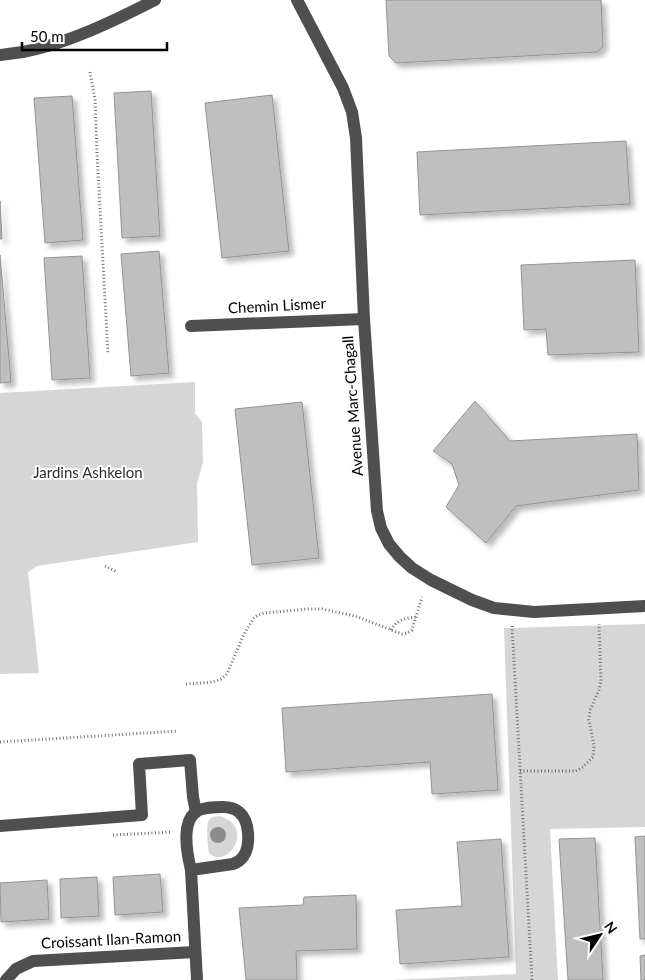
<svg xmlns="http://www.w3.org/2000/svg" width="645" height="980" font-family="Lato,sans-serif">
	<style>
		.green { fill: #d6d6d6 }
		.building { fill: #bfbfbf; stroke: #939393; filter: url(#shadow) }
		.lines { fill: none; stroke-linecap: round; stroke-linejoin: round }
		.path { stroke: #717171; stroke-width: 3; stroke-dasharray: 1 2.5; stroke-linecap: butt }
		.minor { stroke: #4f4f4f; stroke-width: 12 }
		.tree { fill: #8c8c8c }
		.labels { text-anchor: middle; stroke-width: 4; stroke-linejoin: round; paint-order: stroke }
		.street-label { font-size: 15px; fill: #000; stroke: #fff }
		.park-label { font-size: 15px; fill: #2d2d2d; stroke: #fff }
	</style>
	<defs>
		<filter id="shadow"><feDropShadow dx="4.5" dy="4.5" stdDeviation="2.5" flood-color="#0004"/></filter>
	</defs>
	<rect width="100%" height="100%" fill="#fff"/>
	<g class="green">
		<polygon points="195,382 195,413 202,422 203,462 197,483 198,542 37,566 28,572 39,673 0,674 0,393"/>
		<polygon points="645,624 645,827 550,829 558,980 392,980 516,974 504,628"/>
		<path d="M 219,816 C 257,826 227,871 209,853 C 208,846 205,823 210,819 C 213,816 216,817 219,816 Z"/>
	</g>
	<g class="building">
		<polygon points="386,0 601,0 603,46 597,52 396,63 389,56"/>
		<polygon points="151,91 160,236 122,238 114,93"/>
		<polygon points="272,95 289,251 222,258 205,103"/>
		<polygon points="72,96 83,240 45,243 34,98"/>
		<polygon points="626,141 630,204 420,215 417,152"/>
		<polygon points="0,201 2,239 0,239"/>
		<polygon points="159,251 169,373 131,376 121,254"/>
		<polygon points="0,255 11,382 0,383"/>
		<polygon points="82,256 90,378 52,380 44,258"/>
		<polygon points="635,260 639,352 548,355 546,329 524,330 521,265"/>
		<polygon points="475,401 510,441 637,434 639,490 516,506 486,543 446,507 459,485 452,464 433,451"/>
		<polygon points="302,402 319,558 252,565 235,409"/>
		<polygon points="492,694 498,790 432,794 430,762 286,772 282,708"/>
		<polygon points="645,836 645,939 640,939 635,837"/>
		<polygon points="595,838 603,980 568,980 559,839"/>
		<polygon points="501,839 509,957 400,964 396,910 462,906 457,842"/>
		<polygon points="160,874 163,912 115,915 113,877"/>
		<polygon points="97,877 99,916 61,918 60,879"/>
		<polygon points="47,880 49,919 1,922 0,883"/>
		<polygon points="356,895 357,949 296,951 297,980 246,980 239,908 303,905 304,897"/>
		<polygon points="645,955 645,980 641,980 640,956"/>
	</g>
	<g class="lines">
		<g class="path">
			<polyline points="90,72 95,99 97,153 108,354"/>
			<polyline points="105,566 117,572"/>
			<polyline points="512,626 532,980"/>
			<path d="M 391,630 C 396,620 406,618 416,617"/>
			<polyline points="186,684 213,682 221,679 227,674 244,634 254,618 258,615 264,613 308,609 322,609 355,616 402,634 408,633 412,630 422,597"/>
			<polyline points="0,742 178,731"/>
			<polyline points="520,771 576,771 583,767 593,757 594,746 589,720 590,710 599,690 601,681 599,624"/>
			<polyline points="113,835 172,832"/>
		</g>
		<g class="minor">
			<polyline points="297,0 343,88 352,112 356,138 364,319 377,511 381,528 389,544 400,557 412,568 431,580 472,600 494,608 534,612 645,606"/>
			<path d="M 0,55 C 8,54 15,53 23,52 C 67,44 116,20 155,0"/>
			<polyline points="191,326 364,319"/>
			<path d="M 223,807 C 229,807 234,808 239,812 C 250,821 251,846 243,857 C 240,861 236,863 233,864 L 191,870 C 187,854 180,819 199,810 C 207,807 216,807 223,807 Z"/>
			<polyline points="0,826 142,815 139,764 190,760 193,797 196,812"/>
			<polyline points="191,870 197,980"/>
			<polyline points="6,980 16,969 33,961 195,952"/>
		</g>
	</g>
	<circle class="tree" cx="218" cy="835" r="8"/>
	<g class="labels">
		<g class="street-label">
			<text transform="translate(277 306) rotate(-3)" y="5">Chemin Lismer</text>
			<text transform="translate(353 406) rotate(-94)" y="5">Avenue Marc-Chagall</text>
			<text transform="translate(111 940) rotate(-3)" y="5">Croissant Ilan-Ramon</text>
		</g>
		<g class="park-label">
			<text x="88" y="478">Jardins Ashkelon</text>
		</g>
	</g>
	<g transform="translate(600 935) rotate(55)" stroke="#ffffff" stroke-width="4" paint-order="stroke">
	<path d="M0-4L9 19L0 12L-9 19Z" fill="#000000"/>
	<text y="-8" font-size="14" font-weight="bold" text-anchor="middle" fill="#000000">N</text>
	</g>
	<path d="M22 42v8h145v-8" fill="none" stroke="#000000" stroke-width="2.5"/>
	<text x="30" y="42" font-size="15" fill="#000000" stroke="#ffffff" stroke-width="4" paint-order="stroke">50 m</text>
</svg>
